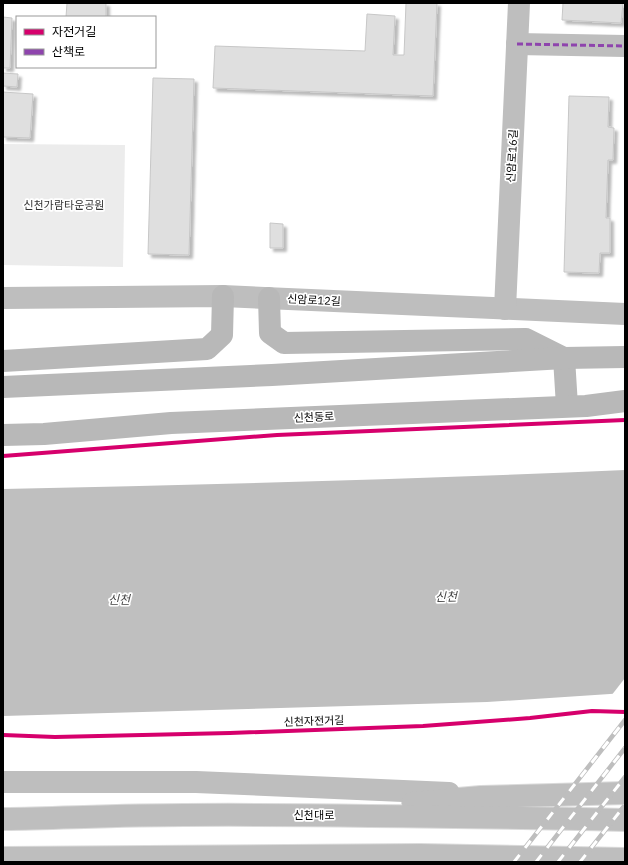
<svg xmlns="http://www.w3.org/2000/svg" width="628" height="865" font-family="'IBM Plex Sans','Noto Sans KR',sans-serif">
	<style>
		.green { fill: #ececec }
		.water { fill: #bfbfbf }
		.pier { fill: #fff }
		.building { fill: #dfdfdf; stroke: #c7c7c7; filter: url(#shadow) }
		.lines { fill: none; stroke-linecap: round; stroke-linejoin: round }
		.trunk-casing { stroke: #dbdbdb; stroke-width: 24 }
		.minor { stroke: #bebebe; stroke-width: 22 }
		.secondary { stroke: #b8b8b8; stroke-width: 22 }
		.trunk { stroke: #bebebe; stroke-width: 22 }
		.rail-casing { stroke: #bebebe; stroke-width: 4.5 }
		.rail { stroke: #fff; stroke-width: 3; stroke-dasharray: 9; stroke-linecap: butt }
		.quiet { stroke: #8e44ad; stroke-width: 3; stroke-dasharray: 6 3; stroke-linecap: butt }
		.cycleway-casing { stroke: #fff; stroke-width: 6 }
		.cycleway { stroke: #d6006c; stroke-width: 4 }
		.labels { text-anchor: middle; stroke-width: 3.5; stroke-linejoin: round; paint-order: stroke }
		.street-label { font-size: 11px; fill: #000; stroke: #fff }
		.park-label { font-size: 11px; fill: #333; stroke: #fff }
		.water-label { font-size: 12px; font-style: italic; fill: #444; stroke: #fff }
	</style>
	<defs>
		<filter id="shadow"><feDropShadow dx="3.5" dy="3.5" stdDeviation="1" flood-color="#0004"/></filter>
	</defs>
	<rect width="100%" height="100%" fill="#fff"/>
	<polygon class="green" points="3,144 125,145 123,267 3,265"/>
	<path class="water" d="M 625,470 L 625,693 L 487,702 L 3,716 L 3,489 C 210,485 418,479 625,470 Z"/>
	<polygon class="pier" points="625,678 625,695 611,696"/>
	<g class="building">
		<polygon points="67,3 106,3 106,17 66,17"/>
		<polygon points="406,3 437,3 433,96 213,88 215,46 365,51 367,14 395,16 393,55 404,55"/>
		<polygon points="563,3 623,3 621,23 562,20"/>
		<polygon points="3,17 12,18 10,68 3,68"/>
		<polygon points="3,73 18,74 17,87 3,86"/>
		<polygon points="153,78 194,79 189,255 148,254"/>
		<polygon points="3,92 33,94 30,138 3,137"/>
		<polygon points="569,96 609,97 608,127 614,128 613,160 608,160 606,218 610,218 610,253 600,253 599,273 564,272"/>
		<polygon points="270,223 283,224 283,248 270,248"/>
	</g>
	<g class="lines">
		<g class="trunk-casing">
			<g id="trunk">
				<polyline points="413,803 481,797 625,793"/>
				<path d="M 3,819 C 63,818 124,815 184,815 C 331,814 478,817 625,820"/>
				<polyline points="3,858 420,855 625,859"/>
			</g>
		</g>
		<g class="minor">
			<polyline points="517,44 625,46"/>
			<polyline points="3,298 223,296 625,314"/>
			<polyline points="505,309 519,3"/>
			<polyline points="3,782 196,782 449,793"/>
		</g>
		<g class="secondary">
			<polyline points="269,298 270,333 284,343 526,339 564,358 567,406"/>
			<polyline points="3,361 207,349 222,335 223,296"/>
			<polyline points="3,387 272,375 564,358 625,357"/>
			<polyline points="3,435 44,434 171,423 586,406 625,401"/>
		</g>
		<use href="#trunk" class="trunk"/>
		<g class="rail-casing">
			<g id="rail">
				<polyline points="514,862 625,720"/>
				<polyline points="536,862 625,748"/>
				<polyline points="558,862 625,777"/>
				<polyline points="580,862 625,805"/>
			</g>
		</g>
		<use href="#rail" class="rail"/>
		<polyline class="quiet" points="517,44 625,46"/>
		<g class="cycleway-casing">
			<g id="cycleway">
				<polyline points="3,456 277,435 625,420"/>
				<polyline points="3,735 55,737 230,733 423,726 530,718 592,711 625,712"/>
			</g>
		</g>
		<use href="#cycleway" class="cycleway"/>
	</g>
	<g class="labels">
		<g class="street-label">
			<text transform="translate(512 156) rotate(-87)" y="4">신암로16길</text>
			<text transform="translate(314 300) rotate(3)" y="4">신암로12길</text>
			<text transform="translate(314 417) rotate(-3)" y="4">신천동로</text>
			<text transform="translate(314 721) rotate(-2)" y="4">신천자전거길</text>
			<text x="314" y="819">신천대로</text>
		</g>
		<g class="park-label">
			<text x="64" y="209">신천가람타운공원</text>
		</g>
		<g class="water-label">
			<text transform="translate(446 597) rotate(-1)" y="4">신천</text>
			<text x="119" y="604">신천</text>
		</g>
	</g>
	<rect width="628" height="865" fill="none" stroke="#000000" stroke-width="8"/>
	<rect x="16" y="16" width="140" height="52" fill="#ffffff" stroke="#999999"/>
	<rect x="24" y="29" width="20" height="6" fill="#d6006c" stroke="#999999"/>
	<text x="52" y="36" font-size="12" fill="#000000">자전거길</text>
	<rect x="24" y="49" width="20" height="6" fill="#8e44ad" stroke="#999999"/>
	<text x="52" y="56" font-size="12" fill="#000000">산책로</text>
</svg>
